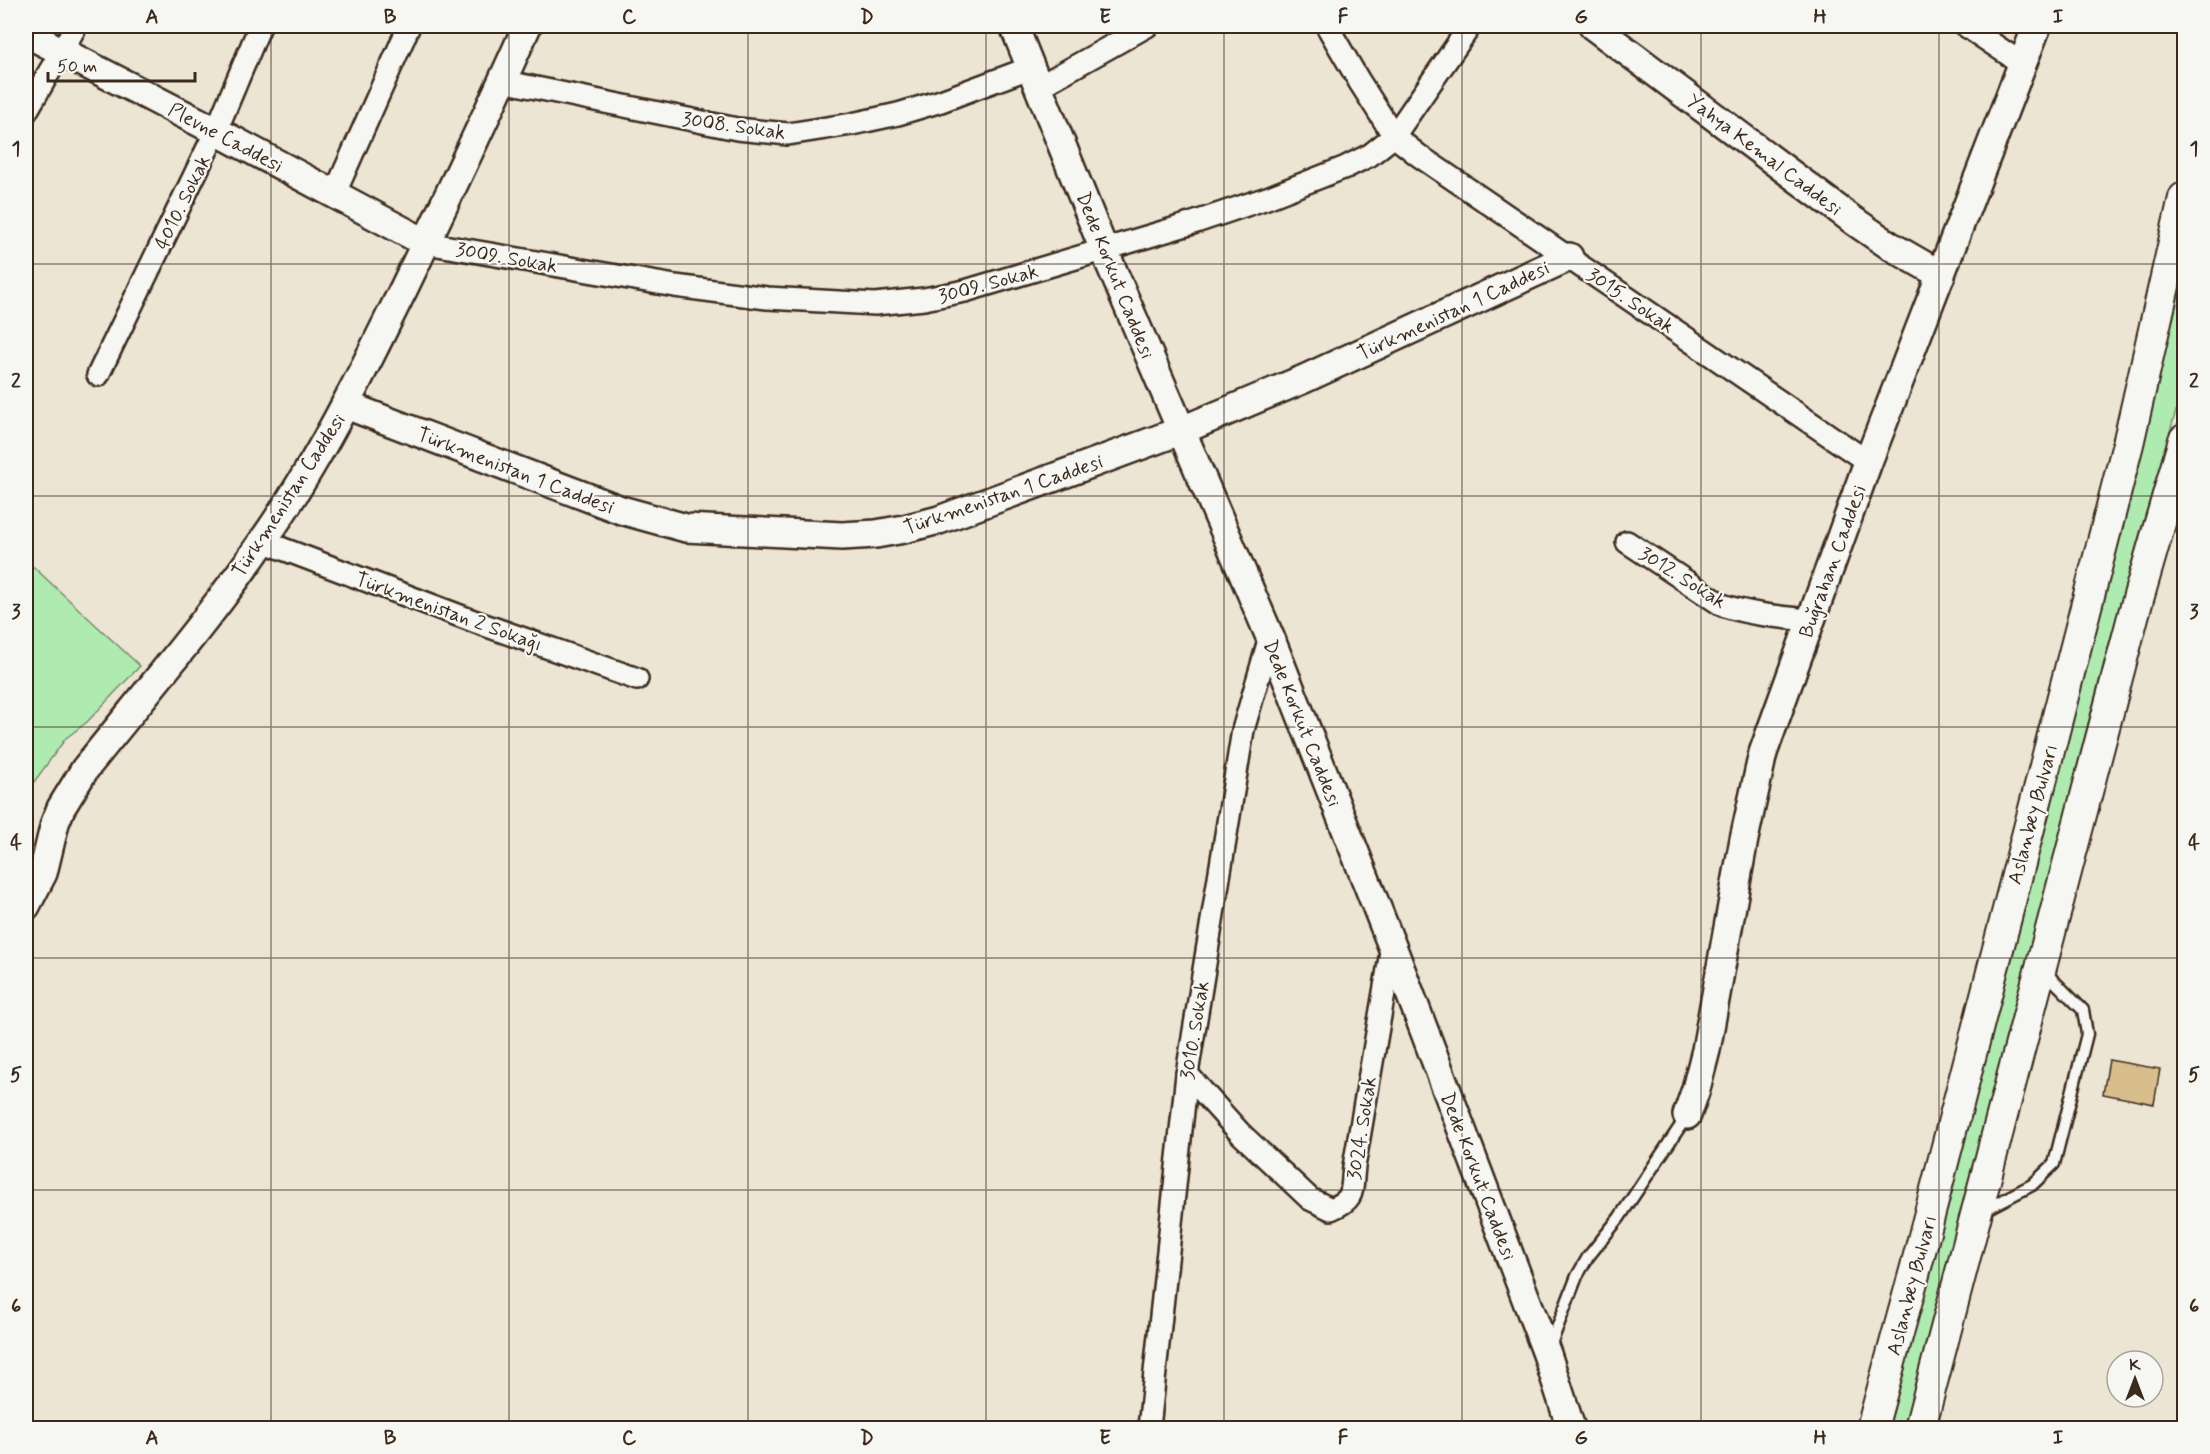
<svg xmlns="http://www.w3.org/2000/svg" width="2210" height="1454" font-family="Mynerve,sans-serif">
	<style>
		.green { fill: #afebb1; stroke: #758a68; stroke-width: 1.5 }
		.building { fill: #d8bd8d; stroke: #3b2a1e; stroke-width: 1.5 }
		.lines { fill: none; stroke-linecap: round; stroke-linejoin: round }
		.service-casing { stroke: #3b2a1e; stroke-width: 15 }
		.minor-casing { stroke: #3b2a1e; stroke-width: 26 }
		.tertiary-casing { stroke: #3b2a1e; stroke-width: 32 }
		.secondary-casing { stroke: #3b2a1e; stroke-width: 34 }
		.service { stroke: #f6f6f2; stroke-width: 10 }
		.minor { stroke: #f6f6f2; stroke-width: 21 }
		.tertiary { stroke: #f6f6f2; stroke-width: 27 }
		.secondary { stroke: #f6f6f2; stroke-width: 30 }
		.grid { fill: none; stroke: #3b2a1e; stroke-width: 1.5; stroke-opacity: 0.55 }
		.labels { text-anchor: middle; stroke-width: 4.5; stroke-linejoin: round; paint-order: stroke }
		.street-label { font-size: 20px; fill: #3b2a1e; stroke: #f6f6f2 }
		.neatline { fill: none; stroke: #3b2a1e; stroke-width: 2 }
		.grid-label { font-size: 20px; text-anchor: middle; font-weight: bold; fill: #3b2a1e }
	</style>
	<rect width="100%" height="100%" fill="#ede5d4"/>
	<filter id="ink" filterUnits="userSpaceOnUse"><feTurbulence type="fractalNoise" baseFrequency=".0167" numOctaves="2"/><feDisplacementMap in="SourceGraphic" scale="12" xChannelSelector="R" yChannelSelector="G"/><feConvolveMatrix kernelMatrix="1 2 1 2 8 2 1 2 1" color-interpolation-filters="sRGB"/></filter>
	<g filter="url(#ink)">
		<g class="green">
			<polygon points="2184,274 2184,384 2140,533 2104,662 1907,1428 1889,1428 2059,774"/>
			<polygon points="26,560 140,666 87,722 66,738 26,793"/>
		</g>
		<polygon class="building" points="2109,1060 2160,1069 2154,1104 2103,1094"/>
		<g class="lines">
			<g class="service-casing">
				<g id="service">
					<polyline points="1982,1211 2032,1185 2054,1164 2087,1034 2083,1010 2044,971"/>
					<polyline points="1549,1349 1577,1276 1588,1257 1619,1218 1687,1116"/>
				</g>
			</g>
			<g class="minor-casing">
				<g id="minor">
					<polyline points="1327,26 1359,81 1394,136 1418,155 1868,462"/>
					<polyline points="1966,26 2021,63"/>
					<polyline points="502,81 737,129 788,134 852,124 898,114 941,101 1032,67"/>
					<polyline points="1040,86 1147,26"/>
					<polyline points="26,112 76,26"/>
					<polyline points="334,195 409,26"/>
					<polyline points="426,243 675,286 767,298 875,304 924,299 965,291 1193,223 1267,198 1346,167 1370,155 1394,136 1470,26"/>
					<polyline points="98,375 216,131 260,26"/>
					<polyline points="262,541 476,622 637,679"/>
					<path d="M 1627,542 L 1722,605 C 1751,615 1780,617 1810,620"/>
					<path d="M 1187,1074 L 1240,1133 L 1310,1199 L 1331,1209 C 1356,1199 1351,1191 1354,1167 L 1392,946"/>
					<polyline points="1149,1428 1187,1074 1243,730 1270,637"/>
				</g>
			</g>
			<g class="tertiary-casing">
				<g id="tertiary">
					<polyline points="1014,26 1104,250 1270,637 1392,946 1547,1354 1571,1428"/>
					<polyline points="1593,26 1854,221 1889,245 1941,275"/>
					<polyline points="26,33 216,131 426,243"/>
					<polyline points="346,405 621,510 686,528 842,536 876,534 904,529 939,520 1180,431 1304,379 1569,257"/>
					<path d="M 26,906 L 43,873 L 55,823 L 61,808 L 85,769 C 161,674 242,581 305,476 C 342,415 372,352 404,288 C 446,201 488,114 527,26"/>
					<polyline points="1687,1115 1696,1089 1706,1050 1744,839 1763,753 1868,462 2037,26"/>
				</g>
			</g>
			<g class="secondary-casing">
				<g id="secondary">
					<polyline points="1872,1428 1916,1267 2128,444 2184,198"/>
					<polyline points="1920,1428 2134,613 2184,440"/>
				</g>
			</g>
			<use href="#service" class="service"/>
			<use href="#minor" class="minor"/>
			<use href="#tertiary" class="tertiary"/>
			<use href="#secondary" class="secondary"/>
		</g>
	</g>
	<path class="grid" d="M 271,26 L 271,1428M 509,26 L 509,1428M 748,26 L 748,1428M 986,26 L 986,1428M 1224,26 L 1224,1428M 1462,26 L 1462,1428M 1701,26 L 1701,1428M 1939,26 L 1939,1428M 26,264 L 2184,264M 26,496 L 2184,496M 26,727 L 2184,727M 26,958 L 2184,958M 26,1190 L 2184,1190"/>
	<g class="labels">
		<g class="street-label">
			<text transform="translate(734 125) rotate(8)" y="7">3008. Sokak</text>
			<text transform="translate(226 137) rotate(28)" y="7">Plevne Caddesi</text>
			<text transform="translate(1765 154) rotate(37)" y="7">Yahya Kemal Caddesi</text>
			<text transform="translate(182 202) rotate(-64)" y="7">4010. Sokak</text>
			<text transform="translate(507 257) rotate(10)" y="7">3009. Sokak</text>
			<text transform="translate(1116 275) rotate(68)" y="7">Dede Korkut Caddesi</text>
			<text transform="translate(988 283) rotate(-15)" y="7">3009. Sokak</text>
			<text transform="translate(1631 300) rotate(34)" y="7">3015. Sokak</text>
			<text transform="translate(1453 310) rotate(-25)" y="7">Türkmenistan 1 Caddesi</text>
			<text transform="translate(516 470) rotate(21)" y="7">Türkmenistan 1 Caddesi</text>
			<text transform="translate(1003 494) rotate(-19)" y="7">Türkmenistan 1 Caddesi</text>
			<text transform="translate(288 495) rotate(-57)" y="7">Türkmenistan Caddesi</text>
			<text transform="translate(1832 561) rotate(-70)" y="7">Buğrahan Caddesi</text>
			<text transform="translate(1683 577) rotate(32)" y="7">3012. Sokak</text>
			<text transform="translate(449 611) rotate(20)" y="7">Türkmenistan 2 Sokağı</text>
			<text transform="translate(1303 723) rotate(68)" y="7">Dede Korkut Caddesi</text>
			<text transform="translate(2032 814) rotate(-75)" y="7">Aslanbey Bulvarı</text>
			<text transform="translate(1194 1030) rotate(-81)" y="7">3010. Sokak</text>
			<text transform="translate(1361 1128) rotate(-81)" y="7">3024. Sokak</text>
			<text transform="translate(1479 1176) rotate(69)" y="7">Dede Korkut Caddesi</text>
			<text transform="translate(1911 1285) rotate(-75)" y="7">Aslanbey Bulvarı</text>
		</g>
	</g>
	<rect width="2210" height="1454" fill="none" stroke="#f6f6f2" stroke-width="66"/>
	<g transform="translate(2135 1379)"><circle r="28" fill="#f6f6f2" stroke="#aba49d" stroke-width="1.5"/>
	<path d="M0-4.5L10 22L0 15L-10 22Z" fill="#3b2a1e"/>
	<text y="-9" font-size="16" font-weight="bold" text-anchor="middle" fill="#3b2a1e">K</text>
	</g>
	<path d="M48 72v9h147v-9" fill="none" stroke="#3b2a1e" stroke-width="3"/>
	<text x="57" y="72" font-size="18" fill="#3b2a1e" stroke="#f6f6f2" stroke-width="4.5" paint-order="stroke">50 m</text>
	<rect x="33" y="33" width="2144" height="1388" class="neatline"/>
	<g class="grid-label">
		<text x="152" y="23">A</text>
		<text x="390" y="23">B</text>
		<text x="629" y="23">C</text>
		<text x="867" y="23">D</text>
		<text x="1105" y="23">E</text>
		<text x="1343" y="23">F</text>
		<text x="1581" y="23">G</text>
		<text x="1820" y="23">H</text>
		<text x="2058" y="23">I</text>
		<text x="16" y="155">1</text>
		<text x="2194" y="155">1</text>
		<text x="16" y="387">2</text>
		<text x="2194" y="387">2</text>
		<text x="16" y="618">3</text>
		<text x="2194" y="618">3</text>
		<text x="16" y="849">4</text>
		<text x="2194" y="849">4</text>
		<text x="16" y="1081">5</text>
		<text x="2194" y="1081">5</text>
		<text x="16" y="1312">6</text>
		<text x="2194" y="1312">6</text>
		<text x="152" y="1444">A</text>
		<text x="390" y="1444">B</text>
		<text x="629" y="1444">C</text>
		<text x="867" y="1444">D</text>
		<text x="1105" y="1444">E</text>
		<text x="1343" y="1444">F</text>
		<text x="1581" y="1444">G</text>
		<text x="1820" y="1444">H</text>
		<text x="2058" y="1444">I</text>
	</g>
</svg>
